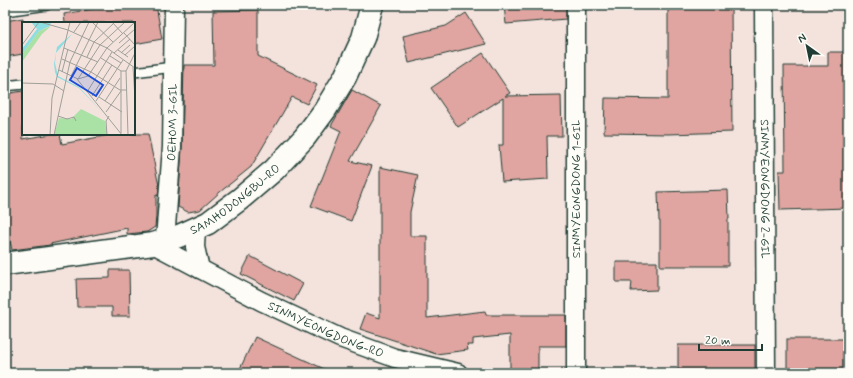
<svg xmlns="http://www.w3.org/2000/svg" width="853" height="378" font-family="Mynerve,sans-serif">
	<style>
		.building { fill: #e0a5a0; stroke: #1f3d34 }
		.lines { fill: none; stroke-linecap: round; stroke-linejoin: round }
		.service-casing { stroke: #1f3d34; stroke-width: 12 }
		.minor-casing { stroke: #1f3d34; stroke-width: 21 }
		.tertiary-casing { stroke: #1f3d34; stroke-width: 25 }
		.service { stroke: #fdfcf7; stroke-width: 9 }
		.minor { stroke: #fdfcf7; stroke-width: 18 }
		.tertiary { stroke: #fdfcf7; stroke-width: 22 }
		.labels { text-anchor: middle; stroke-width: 3; stroke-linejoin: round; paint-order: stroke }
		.street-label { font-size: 12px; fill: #1f3d34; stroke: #fdfcf7 }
		.inset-road { fill: none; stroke: #9fa099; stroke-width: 1 }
		.view { fill: #1d4ed8; fill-opacity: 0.15; stroke: #1d4ed8; stroke-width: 2 }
		.inset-edge { fill: none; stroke: #1f3d34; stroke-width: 2 }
	</style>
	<rect width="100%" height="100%" fill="#f4e2dd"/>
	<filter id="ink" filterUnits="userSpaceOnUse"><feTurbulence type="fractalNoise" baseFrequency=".025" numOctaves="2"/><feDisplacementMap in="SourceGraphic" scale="8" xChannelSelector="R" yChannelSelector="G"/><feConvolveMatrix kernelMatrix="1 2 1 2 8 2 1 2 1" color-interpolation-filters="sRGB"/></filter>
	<g filter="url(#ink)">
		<g class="building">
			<polygon points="115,5 156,5 162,39 134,44 134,23 65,23 64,14"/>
			<polygon points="504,5 566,5 566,19 506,24"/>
			<polygon points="668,5 731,5 732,132 668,134 604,133 605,98 668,99"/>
			<polygon points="258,10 258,56 317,85 307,104 292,97 251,167 220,192 200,210 188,212 178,207 182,147 184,65 214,65 213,11"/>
			<polygon points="466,13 486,44 409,63 403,36 446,26"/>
			<polygon points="23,18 23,54 5,57 5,21"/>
			<polygon points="828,52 848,52 848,208 780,210 779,171 785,171 784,66 828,66"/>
			<polygon points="483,53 510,93 505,96 561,95 562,136 547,136 548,179 502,182 499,145 503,145 503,98 458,127 431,88"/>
			<polygon points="352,90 381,106 350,161 372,166 351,221 311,206 341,131 331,126"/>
			<polygon points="23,91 23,139 51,134 60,134 62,144 115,134 148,134 159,186 158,196 156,195 156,216 155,227 147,232 127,234 127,228 50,244 50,245 12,250 10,241 5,241 5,94"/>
			<polygon points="380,167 418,175 410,212 410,236 427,236 427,318 485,311 486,315 566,315 566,346 538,346 538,372 510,372 510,335 473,339 473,345 467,345 468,350 436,354 360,329 366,313 380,318"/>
			<polygon points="728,190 729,219 728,219 728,266 660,266 660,221 659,221 658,192"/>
			<polygon points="250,256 303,284 294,301 241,274"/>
			<polygon points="616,262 657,262 657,290 631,291 632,282 616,282"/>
			<polygon points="110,270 129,270 130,316 112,316 112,307 77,307 76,279 110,278"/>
			<polygon points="255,337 333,373 238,373"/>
			<rect x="787" y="339" width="61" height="34"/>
			<rect x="678" y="345" width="77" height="28"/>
		</g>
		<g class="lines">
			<g class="service-casing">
				<g id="service">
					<polyline points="5,11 47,5"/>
					<polyline points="134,72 173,67"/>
					<polyline points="5,86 23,84"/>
				</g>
			</g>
			<g class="minor-casing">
				<g id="minor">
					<path id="s1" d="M 764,5 L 766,373"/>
					<polyline points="196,228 195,247 200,269"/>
					<path id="s2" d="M 165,240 L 172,147 L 174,5"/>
					<path id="s3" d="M 153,244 L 261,301 L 340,338 L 395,358 L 458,373"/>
					<polyline points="576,373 576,5"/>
				</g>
			</g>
			<g class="tertiary-casing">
				<g id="tertiary">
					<path id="s4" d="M 5,264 L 153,244 L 179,236 L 208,223 L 240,199 L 274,170 L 305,137 L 325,110 L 345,77 L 363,38 L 372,5"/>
				</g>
			</g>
			<use href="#service" class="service"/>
			<use href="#minor" class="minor"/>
			<use href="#tertiary" class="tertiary"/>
		</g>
	</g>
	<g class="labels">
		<g class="street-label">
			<text dy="4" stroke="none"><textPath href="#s2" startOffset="118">OEHOM 3-GIL</textPath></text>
			<text transform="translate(576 189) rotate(-90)" y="4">SINMYEONGDONG 1-GIL</text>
			<text dy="4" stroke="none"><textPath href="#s1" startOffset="184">SINMYEONGDONG 2-GIL</textPath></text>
			<text dy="4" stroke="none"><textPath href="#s4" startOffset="244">SAMHODONGBU-RO</textPath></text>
			<text dy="4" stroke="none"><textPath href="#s3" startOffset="193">SINMYEONGDONG-RO</textPath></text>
		</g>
	</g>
	<g transform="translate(22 22)">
		<rect width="113" height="113" fill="#f4e2dd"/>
		<path d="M 29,4 L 20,12 L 0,40 L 0,32 L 17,9 ZM 59,87 L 83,99 L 85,113 L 32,113 L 37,96 L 49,97 Z" fill="#aae1a5"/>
		<path d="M 9,0 L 29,0 L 28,4 L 17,9 L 0,32 L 0,27 L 15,7 ZM 50,12 L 34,31 L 33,41 L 36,54 L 57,65 L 80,90 L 57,66 L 35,55 L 33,50 L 32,42 L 35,25 Z" fill="#8cdee2"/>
		<path class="inset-road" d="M 18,0 L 46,8 L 85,26 L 113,46M 70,0 L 91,20M 90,0 L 101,12M 52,10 L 59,0M 102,11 L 113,23M 97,21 L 113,7M 0,23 L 17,0M 42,26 L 76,40M 96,28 L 106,35M 92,31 L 108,17M 99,31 L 108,23M 103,33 L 113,24M 88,34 L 99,41M 65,35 L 72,20 L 93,0M 79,36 L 99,49 L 104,49M 40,37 L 69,50 L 98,68 L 104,68M 111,45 L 113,77M 37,48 L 56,57 L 66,54 L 85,26 L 113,0M 99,49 L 99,111M 40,50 L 46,27M 49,54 L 76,0M 55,57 L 100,113M 56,57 L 78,23 L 103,0M 0,61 L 31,62 L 42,69M 65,70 L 90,30M 70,74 L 90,43M 77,75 L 100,90M 74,79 L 101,38M 83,79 L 98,56M 84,90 L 99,69M 36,94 L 45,97 L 52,95 L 54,99M 28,113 L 30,76 L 48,0M 32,113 L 48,40 L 67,0M 85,113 L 84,99 L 87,94M 106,113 L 104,49 L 113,31"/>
		<path class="view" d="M 55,46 L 81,63 L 74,74 L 48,58 Z"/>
		<rect width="113" height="113" class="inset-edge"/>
	</g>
	<rect width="853" height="378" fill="none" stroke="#fdfcf7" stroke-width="20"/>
	<rect x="10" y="10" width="833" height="358" fill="none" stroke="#1f3d34" stroke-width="1.5" filter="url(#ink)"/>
	<g transform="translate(807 46) rotate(327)" stroke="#fdfcf7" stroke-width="3" paint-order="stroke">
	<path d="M0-3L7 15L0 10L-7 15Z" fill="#1f3d34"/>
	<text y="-6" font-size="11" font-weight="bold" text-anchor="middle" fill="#1f3d34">N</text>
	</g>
	<path d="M699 344v6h63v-6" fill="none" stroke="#1f3d34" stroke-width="2"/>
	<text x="705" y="344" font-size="12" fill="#1f3d34" stroke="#fdfcf7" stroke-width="3" paint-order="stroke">20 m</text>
</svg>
